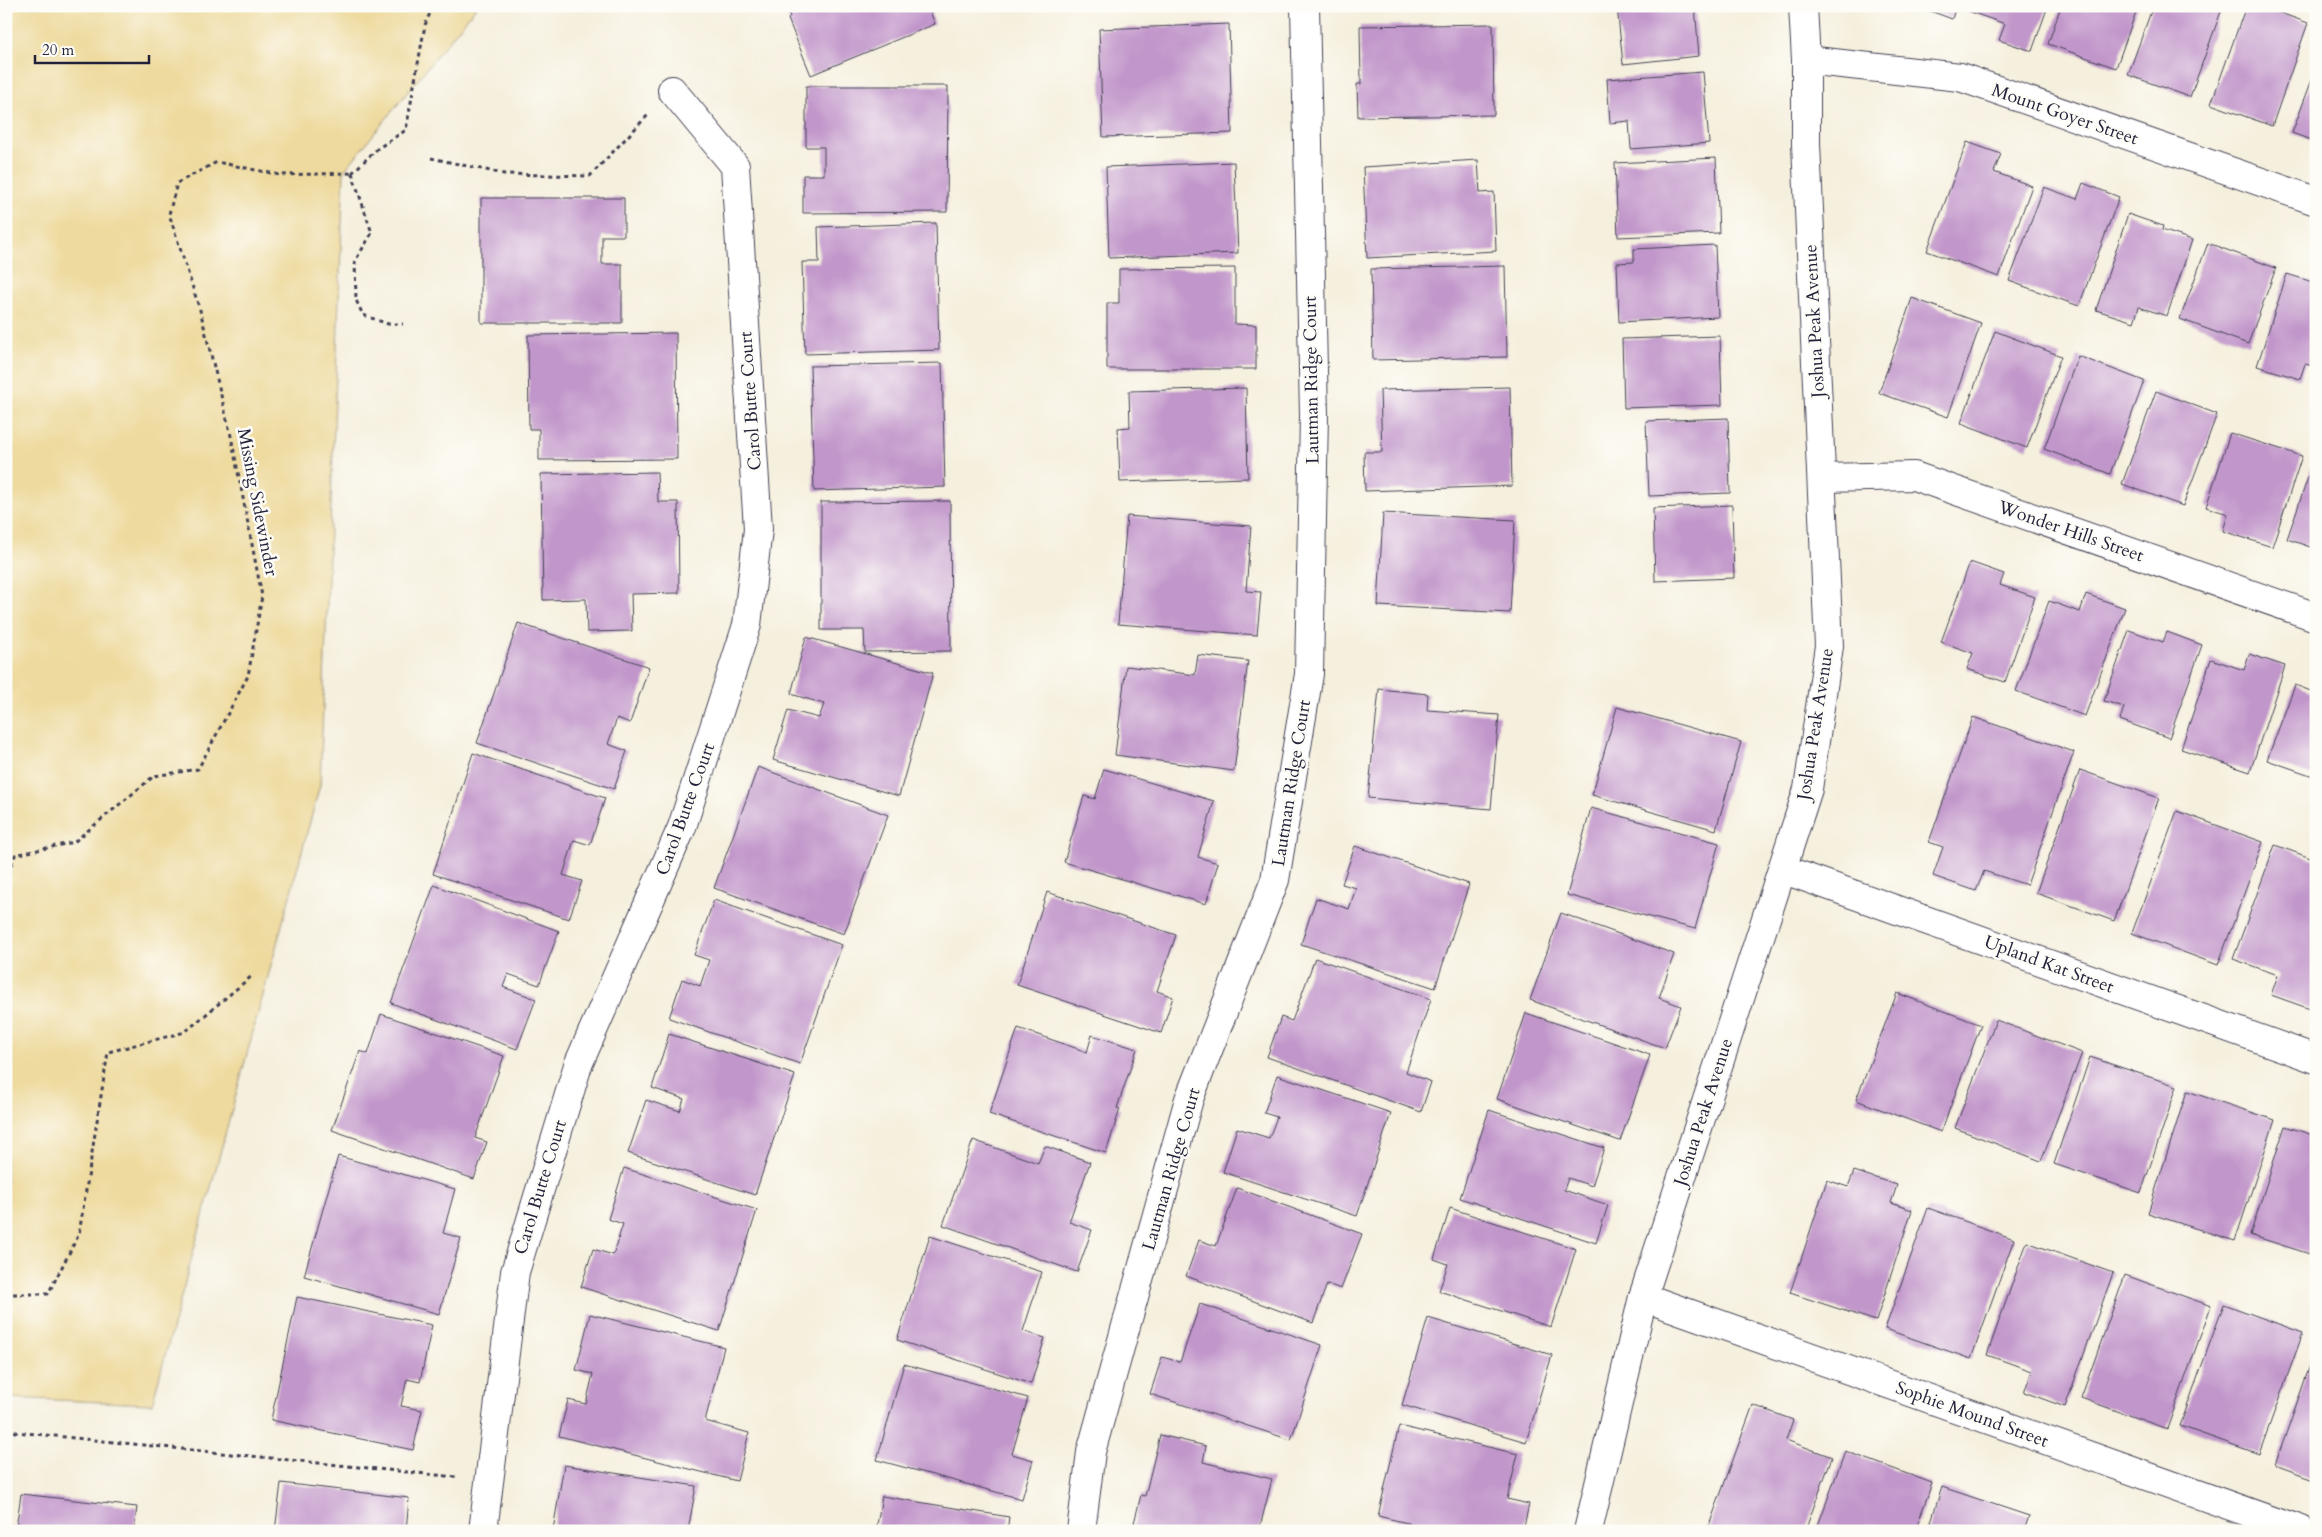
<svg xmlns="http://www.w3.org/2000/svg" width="2322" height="1537" font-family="Cardo,serif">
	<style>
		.sand { fill: #eeda9e; stroke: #887e6c }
		.building { fill: #c196ca }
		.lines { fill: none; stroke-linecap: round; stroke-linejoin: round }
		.street-casing { stroke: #424153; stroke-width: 30 }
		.path { stroke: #424153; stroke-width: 3; stroke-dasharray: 4 4; stroke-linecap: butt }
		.street { stroke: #fff; stroke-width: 28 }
		.labels { text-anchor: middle; stroke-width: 5; stroke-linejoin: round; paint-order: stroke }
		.street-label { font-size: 18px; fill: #22223b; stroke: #fdfcf7 }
	</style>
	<rect width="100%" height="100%" fill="#fdfcf7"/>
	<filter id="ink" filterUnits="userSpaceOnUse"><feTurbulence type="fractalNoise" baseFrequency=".02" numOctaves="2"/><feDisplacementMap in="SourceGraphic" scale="10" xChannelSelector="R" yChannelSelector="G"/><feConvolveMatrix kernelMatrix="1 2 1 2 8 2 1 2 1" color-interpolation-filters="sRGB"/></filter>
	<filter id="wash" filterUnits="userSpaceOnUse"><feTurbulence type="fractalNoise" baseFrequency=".0096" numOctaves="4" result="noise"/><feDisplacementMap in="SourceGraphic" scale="20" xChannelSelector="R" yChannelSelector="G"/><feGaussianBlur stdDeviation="1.12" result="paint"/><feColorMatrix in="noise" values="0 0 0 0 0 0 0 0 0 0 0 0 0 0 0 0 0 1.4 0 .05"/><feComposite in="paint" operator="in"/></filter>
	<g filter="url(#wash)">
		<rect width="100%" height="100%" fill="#f5efdd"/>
		<polygon class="sand" points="6,6 477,6 344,171 320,785 152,1404 6,1398"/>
		<g id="blocks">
			<g class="building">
				<polygon points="786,6 928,6 935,24 811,75 788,19 790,17"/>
				<polygon points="1617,6 1695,6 1699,56 1623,64"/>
				<polygon points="1917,6 1956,6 1952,19"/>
				<polygon points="1970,6 2048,6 2032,51 1999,40 2005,24 1968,11"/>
				<polygon points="2061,6 2138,6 2116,68 2048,44"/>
				<polygon points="2153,6 2223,6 2190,97 2128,75"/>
				<polygon points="2246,6 2261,6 2308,23 2272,126 2211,104"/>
				<polygon points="1229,24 1232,133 1103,137 1099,29"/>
				<polygon points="1493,24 1494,115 1358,117 1357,84 1361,84 1360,26"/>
				<polygon points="2316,69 2316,142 2292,133"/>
				<polygon points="1703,72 1709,143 1631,149 1629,121 1610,123 1607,79"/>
				<polygon points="806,86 948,86 947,212 803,213 803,175 824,175 824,147 806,147"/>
				<polygon points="1967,142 2001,154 1994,172 2032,186 1999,277 1927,251"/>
				<polygon points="1716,158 1719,233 1618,237 1615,163"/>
				<polygon points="1478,160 1480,193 1494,192 1496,251 1367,258 1363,167"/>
				<polygon points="1234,162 1238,253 1109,258 1106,167"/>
				<polygon points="2083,183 2119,197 2079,306 2009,281 2044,187 2077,199"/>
				<polygon points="481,198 624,198 624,236 602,236 602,264 622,264 622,323 481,323"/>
				<polygon points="2128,214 2163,226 2162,230 2192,240 2167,316 2139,307 2134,322 2096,310"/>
				<polygon points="936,223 939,350 805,354 802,262 819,262 818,227"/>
				<polygon points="2208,243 2276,268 2248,344 2180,319"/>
				<polygon points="1715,245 1718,317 1619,322 1617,263 1634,262 1634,249"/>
				<polygon points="1505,266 1507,357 1373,360 1371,269"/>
				<polygon points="1235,268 1235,324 1256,325 1256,369 1107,369 1107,303 1119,303 1119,269"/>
				<polygon points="2287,274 2316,283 2316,367 2305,364 2300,379 2257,366"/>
				<polygon points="1912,298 1981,323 1948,417 1879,393"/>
				<polygon points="1995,331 2061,356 2027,448 1961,423"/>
				<polygon points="676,333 677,459 539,460 539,429 529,429 528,335"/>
				<polygon points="1720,336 1722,405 1624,408 1622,339"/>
				<polygon points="2078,356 2144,381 2110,474 2044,449"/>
				<polygon points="942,363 945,487 814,491 810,366"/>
				<polygon points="1510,387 1512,486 1365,491 1364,452 1382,452 1380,390"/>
				<polygon points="1246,388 1248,478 1120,482 1118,428 1130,427 1129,391"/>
				<polygon points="2156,391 2217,414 2183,506 2122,484"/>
				<polygon points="1728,418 1730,493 1649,496 1646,421"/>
				<polygon points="2230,433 2302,456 2272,547 2223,531 2228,514 2206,507"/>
				<polygon points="2316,454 2316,549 2287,539"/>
				<polygon points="657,472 658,502 678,502 679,593 631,594 632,631 587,632 586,599 543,600 541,474"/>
				<polygon points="950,501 951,651 865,652 864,630 821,630 821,502"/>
				<polygon points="1732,505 1734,578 1655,581 1653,508"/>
				<polygon points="1383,513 1515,520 1510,613 1378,606"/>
				<polygon points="1127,516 1251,526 1246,591 1261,592 1257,635 1118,624"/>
				<polygon points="1970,562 2004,574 2000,585 2035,597 2005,682 1967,669 1973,653 1941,642"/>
				<polygon points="2086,594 2125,608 2085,716 2016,691 2049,601 2080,612"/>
				<polygon points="518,623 649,667 630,723 617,718 608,744 627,751 614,789 477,743"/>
				<polygon points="2129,630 2163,642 2167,632 2202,645 2169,738 2120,720 2124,707 2104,701"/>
				<polygon points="806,637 933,673 899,796 773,760 788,710 819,718 824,704 791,694"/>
				<polygon points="2249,654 2285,666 2250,772 2181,749 2211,659 2244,670"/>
				<polygon points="1198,655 1248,661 1234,771 1115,755 1126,666 1195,675"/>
				<polygon points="2295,685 2316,693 2316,777 2267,760"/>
				<polygon points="1379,689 1428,694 1427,710 1499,715 1491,809 1368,798"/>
				<polygon points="1617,707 1741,742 1716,830 1592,795"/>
				<polygon points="1973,717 2074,752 2027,885 1984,871 1976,891 1933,876 1943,847 1929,842"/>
				<polygon points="473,753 605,798 590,845 574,840 563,875 582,881 569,919 433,874"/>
				<polygon points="758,767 888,815 844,934 714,888"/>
				<polygon points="1104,769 1214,801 1198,857 1218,863 1206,904 1064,862 1084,796 1095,799"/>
				<polygon points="2080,770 2159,798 2114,921 2036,893"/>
				<polygon points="1591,808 1719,843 1695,929 1567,895"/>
				<polygon points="2177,811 2263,842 2218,965 2132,933"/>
				<polygon points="2275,845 2316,860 2316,1001 2313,1010 2271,995 2278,975 2233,959"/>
				<polygon points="1355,846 1469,884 1435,988 1301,944 1316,898 1349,909 1356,888 1342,884"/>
				<polygon points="434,885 559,931 539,985 508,974 503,987 536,999 517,1049 391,1003"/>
				<polygon points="1047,892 1176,935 1157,991 1173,997 1161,1033 1017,985"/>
				<polygon points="714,900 842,945 800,1064 669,1018 682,979 700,986 709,960 694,955"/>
				<polygon points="1561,913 1674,954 1659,998 1681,1006 1665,1048 1530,1000"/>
				<polygon points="1315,958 1431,999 1406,1072 1431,1082 1421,1112 1267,1057 1281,1017 1292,1021"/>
				<polygon points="1897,993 1981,1025 1941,1132 1856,1100"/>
				<polygon points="1526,1013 1650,1055 1620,1141 1497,1099"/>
				<polygon points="381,1014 504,1056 475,1138 487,1142 474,1179 332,1130 360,1051 368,1054"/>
				<polygon points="1996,1020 2082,1053 2041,1161 1955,1128"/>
				<polygon points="1018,1028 1087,1052 1092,1035 1137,1049 1117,1108 1120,1109 1106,1153 989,1114"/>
				<polygon points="669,1034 795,1075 755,1195 628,1153 646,1100 680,1111 684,1099 652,1088"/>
				<polygon points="2090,1057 2177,1086 2141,1193 2054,1164"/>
				<polygon points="1277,1075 1391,1113 1357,1216 1223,1172 1237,1128 1269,1138 1277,1117 1264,1113"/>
				<polygon points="2187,1091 2275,1120 2235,1241 2148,1213"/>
				<polygon points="1489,1110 1604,1148 1592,1186 1568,1178 1564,1190 1608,1205 1596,1243 1460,1198"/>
				<polygon points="2285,1126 2316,1136 2316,1256 2250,1235"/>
				<polygon points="973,1140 1038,1163 1045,1146 1090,1162 1069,1222 1092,1230 1077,1272 943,1225"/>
				<polygon points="338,1156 455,1189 443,1233 461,1238 439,1314 304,1276"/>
				<polygon points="624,1168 757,1210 719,1331 581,1287 593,1249 613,1255 623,1224 608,1219"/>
				<polygon points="1854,1171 1897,1185 1891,1203 1912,1210 1876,1321 1790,1293 1827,1180 1848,1187"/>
				<polygon points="1237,1188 1362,1234 1341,1289 1327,1284 1313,1323 1186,1276 1199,1240 1216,1246"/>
				<polygon points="1450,1208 1576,1249 1551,1327 1439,1291 1448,1264 1434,1259"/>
				<polygon points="1928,1208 2014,1239 1971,1359 1885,1329"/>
				<polygon points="930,1236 1042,1272 1023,1331 1045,1338 1031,1384 897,1340"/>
				<polygon points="2027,1242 2113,1273 2065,1407 2024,1392 2032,1371 1987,1355"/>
				<polygon points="2125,1275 2211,1306 2167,1429 2081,1398"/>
				<polygon points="297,1297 432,1325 420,1382 407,1379 401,1406 422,1410 413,1450 271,1420"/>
				<polygon points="1200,1304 1322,1345 1291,1440 1150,1394 1162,1357 1180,1362"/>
				<polygon points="2224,1304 2303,1333 2259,1454 2180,1426"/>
				<polygon points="590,1314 724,1347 705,1421 749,1433 737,1481 559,1436 568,1400 586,1404 593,1374 576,1370"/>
				<polygon points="1428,1318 1552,1355 1526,1442 1402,1405"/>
				<polygon points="2313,1357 2316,1358 2316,1480 2275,1465"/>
				<polygon points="904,1364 1028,1398 1012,1454 1033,1460 1022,1499 877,1460"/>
				<polygon points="1753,1405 1793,1420 1786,1440 1832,1457 1805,1531 1707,1531"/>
				<polygon points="1399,1426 1518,1454 1507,1499 1529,1504 1523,1531 1441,1531 1378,1516"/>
				<polygon points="1160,1435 1206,1446 1203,1462 1272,1479 1259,1531 1132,1531 1141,1495 1145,1496"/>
				<polygon points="1845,1451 1932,1483 1915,1531 1816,1531"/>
				<polygon points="564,1465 696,1486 688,1531 553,1530"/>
				<polygon points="281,1483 409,1498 406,1531 275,1531"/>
				<polygon points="1942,1487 2029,1516 2024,1531 1928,1531"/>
				<polygon points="21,1494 137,1507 134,1531 6,1531 6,1527 16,1528"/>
				<polygon points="882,1496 1009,1517 1007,1531 876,1531"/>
			</g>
		</g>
	</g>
	<g filter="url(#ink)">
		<use href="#blocks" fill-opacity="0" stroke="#424153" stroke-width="1"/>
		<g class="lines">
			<g class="street-casing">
				<g id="street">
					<polyline points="1806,60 1960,77 2316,201"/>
					<polyline points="1822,478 1914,476 2316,617"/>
					<polyline points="1782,869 2316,1059"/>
					<polyline points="1643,1297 2301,1531"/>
					<polyline points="483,1531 515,1272 578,1065 682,827 747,625 758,529 735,166 672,90"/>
					<polyline points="1081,1531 1091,1452 1189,1099 1275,880 1309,674 1314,415 1305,6"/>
					<polyline points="1588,1531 1643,1297 1808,789 1829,646 1806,144 1806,60 1803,6"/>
				</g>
			</g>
			<g class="path">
				<polyline points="431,158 504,174 590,176 649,114"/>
				<polyline points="352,173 377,149 406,130 425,25 433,6"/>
				<polyline points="352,173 372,233 355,261 356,300 363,315 388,324 403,324"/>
				<polyline points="6,880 15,855 74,842 154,776 198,769 248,676 262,596 231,436 200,310 169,214 177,183 217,162 280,175 352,173"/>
				<polyline points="6,1291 10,1294 48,1294 79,1234 108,1052 185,1032 253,975"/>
				<polyline points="6,1431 456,1477"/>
			</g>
			<use href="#street" class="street"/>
		</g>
	</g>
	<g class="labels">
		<g class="street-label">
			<text transform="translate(2065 114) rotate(19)" y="6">Mount Goyer Street</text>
			<text transform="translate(1814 321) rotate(-93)" y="6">Joshua Peak Avenue</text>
			<text transform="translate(1311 380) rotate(-91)" y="6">Lautman Ridge Court</text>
			<text transform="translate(750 401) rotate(-94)" y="6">Carol Butte Court</text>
			<text transform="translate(258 502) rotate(79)" y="6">Missing Sidewinder</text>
			<text transform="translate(2071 531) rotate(19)" y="6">Wonder Hills Street</text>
			<text transform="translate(1815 724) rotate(-81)" y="6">Joshua Peak Avenue</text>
			<text transform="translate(1291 783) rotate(-81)" y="6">Lautman Ridge Court</text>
			<text transform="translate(685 809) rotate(-70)" y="6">Carol Butte Court</text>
			<text transform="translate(2049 964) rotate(20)" y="6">Upland Kat Street</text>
			<text transform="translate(1703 1112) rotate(-72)" y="6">Joshua Peak Avenue</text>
			<text transform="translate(1171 1169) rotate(-74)" y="6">Lautman Ridge Court</text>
			<text transform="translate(540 1187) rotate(-73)" y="6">Carol Butte Court</text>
			<text transform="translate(1972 1414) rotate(20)" y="6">Sophie Mound Street</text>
		</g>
	</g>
	<rect width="2322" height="1537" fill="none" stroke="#fdfcf7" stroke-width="25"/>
	<path d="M35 55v8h114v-8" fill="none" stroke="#22223b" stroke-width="2.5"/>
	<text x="42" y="55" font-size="15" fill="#22223b" stroke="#fdfcf7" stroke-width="4" paint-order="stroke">20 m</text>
</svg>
